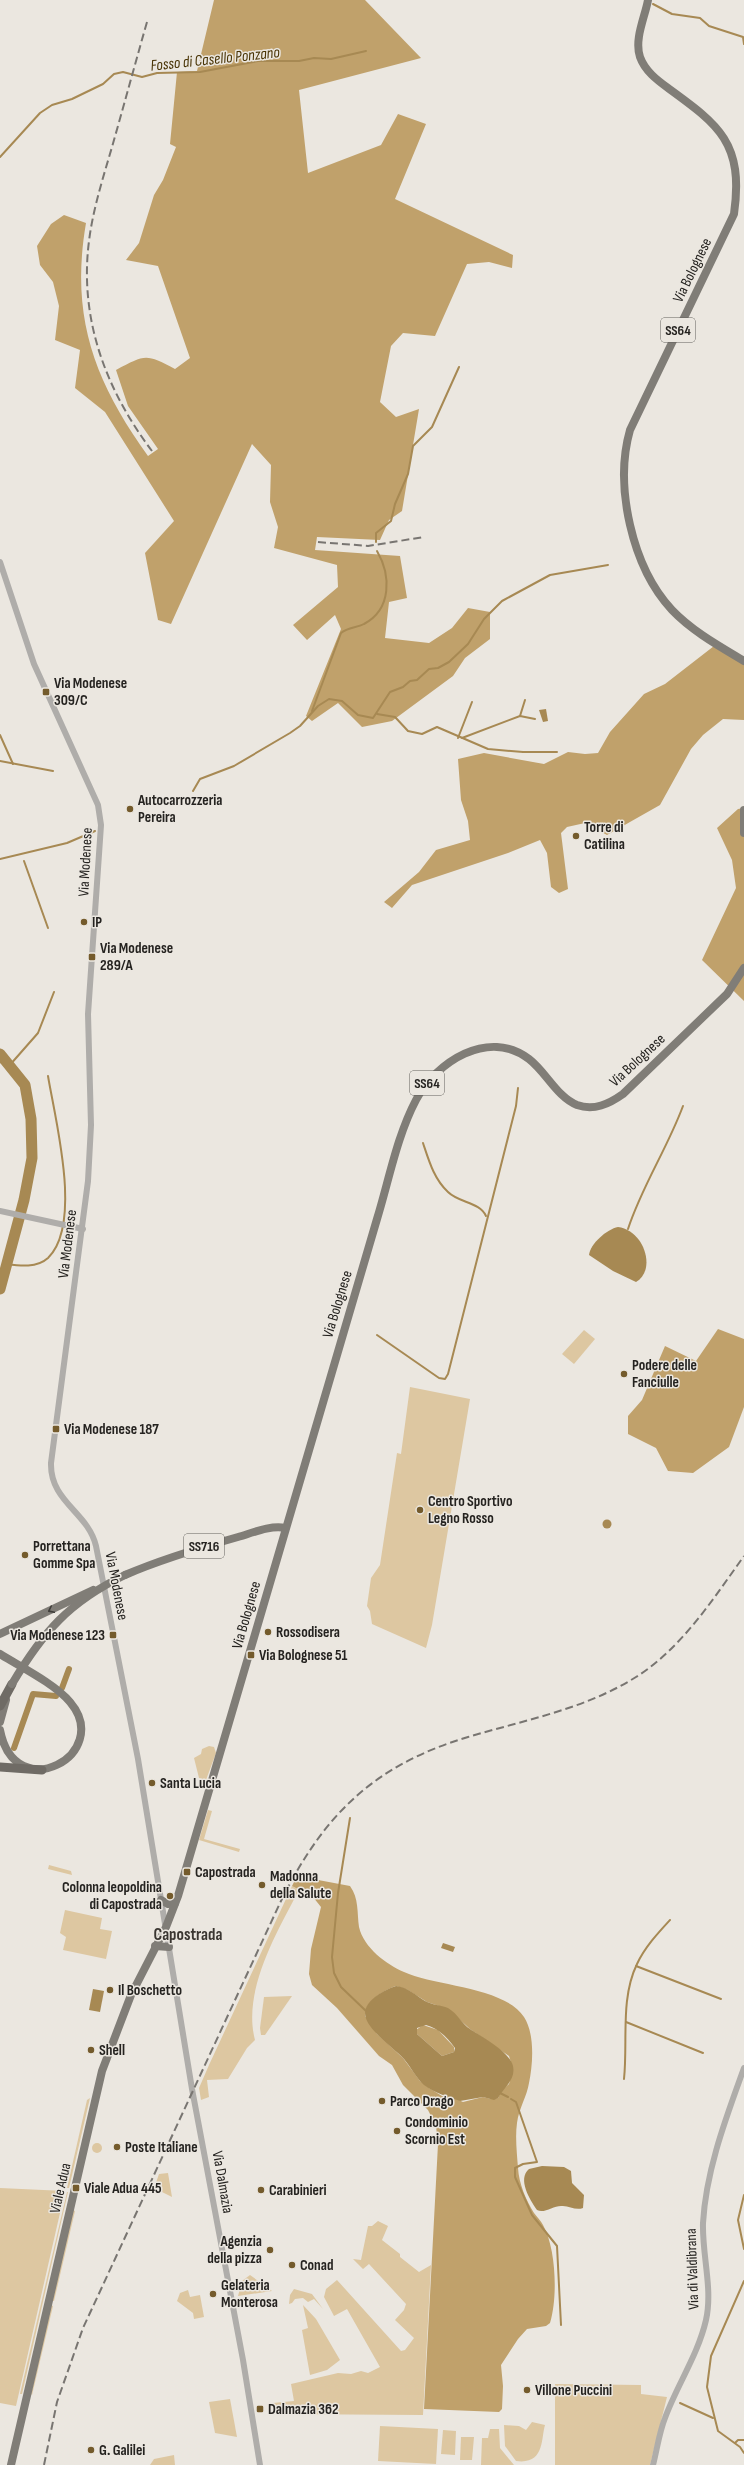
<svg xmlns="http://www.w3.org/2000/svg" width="744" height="2465" font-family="'Sofia Sans Condensed',sans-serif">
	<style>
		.green { fill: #ddc7a1 }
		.forest { fill: #c0a16b; fill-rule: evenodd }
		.water { fill: #a78953; fill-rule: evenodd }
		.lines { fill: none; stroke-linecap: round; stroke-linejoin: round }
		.stream { stroke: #a78953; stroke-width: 2 }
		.canal { stroke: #a78953; stroke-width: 6 }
		.river { stroke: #a78953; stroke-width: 11 }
		.minor { stroke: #afadaa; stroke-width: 6 }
		.major { stroke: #807d77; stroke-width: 8 }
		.highway { stroke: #6f6b65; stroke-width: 9 }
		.rail { stroke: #787571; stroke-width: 2; stroke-dasharray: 8 4; stroke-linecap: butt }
		.major-bridge { stroke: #807d77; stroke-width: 8 }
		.oneway { stroke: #403e3a }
		.poi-dot { fill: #745b2c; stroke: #ebe7e0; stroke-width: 1.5 }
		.labels { text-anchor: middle; stroke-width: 3; stroke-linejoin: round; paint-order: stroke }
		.shield { fill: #ebe7e0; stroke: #605e5a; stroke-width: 1 }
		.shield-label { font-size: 14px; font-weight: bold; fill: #252320 }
		.street-label { font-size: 15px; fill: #252320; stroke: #ebe7e0 }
		.poi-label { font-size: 15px; font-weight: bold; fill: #252320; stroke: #ebe7e0; text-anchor: start }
		.water-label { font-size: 16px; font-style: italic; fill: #493405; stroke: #ebe7e0 }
		.quarter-label { font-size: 17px; font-weight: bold; fill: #3a3631; stroke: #ebe7e0 }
	</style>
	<rect width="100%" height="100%" fill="#ebe7e0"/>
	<g class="green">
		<polygon points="584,1330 595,1339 574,1364 562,1354"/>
		<polygon points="410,1387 470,1399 432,1625 426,1648 372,1624 370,1611 367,1606 371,1578 380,1565 397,1453 401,1454"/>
		<polygon points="209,1746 214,1747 216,1753 206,1780 199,1778 194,1758 201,1754 202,1749"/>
		<polygon points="208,1810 212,1811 204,1839 240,1849 239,1852 199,1840"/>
		<polygon points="49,1865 71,1871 72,1875 48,1869"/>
		<path d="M 292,1886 L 299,1890 C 277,1932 242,1991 255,2040 L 247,2048 L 228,2079 L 207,2080 L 209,2097 L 201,2100 L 199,2088 L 209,2065 Z"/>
		<polygon points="65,1910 102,1918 100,1929 112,1931 106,1959 63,1950 66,1937 60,1933"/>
		<polygon points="292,1996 265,2035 261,2035 260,2028 264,1997"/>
		<polygon points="90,2098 69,2188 67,2188 87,2100"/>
		<circle cx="97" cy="2148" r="5"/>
		<polygon points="168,2173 172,2197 162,2192 152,2194 159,2174"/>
		<polygon points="0,2188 65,2191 16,2406 0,2403"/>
		<polygon points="67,2192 68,2192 22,2394 20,2394"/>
		<polygon points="73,2210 75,2211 54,2301 52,2301"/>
		<polygon points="378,2221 388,2226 382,2240 400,2254 400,2257 419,2272 431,2265 423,2415 273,2414 273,2403 294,2401 291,2384 338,2373 351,2374 361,2371 368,2373 380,2367 347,2309 334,2316 324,2297 326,2289 337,2280 401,2351 405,2350 414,2338 395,2320 404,2310 406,2304 369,2264 363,2269 353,2259 361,2260 368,2226 372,2226"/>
		<polygon points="250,2275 272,2291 238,2296 242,2281"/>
		<polygon points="294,2289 312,2294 323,2309 314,2299 308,2302 303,2298 295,2299 292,2303 289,2304 290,2295"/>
		<polygon points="188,2290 190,2297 200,2295 204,2317 194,2319 193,2313 177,2301 180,2293"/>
		<polygon points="51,2305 53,2306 32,2395 31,2394"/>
		<polygon points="303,2305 316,2319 340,2360 327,2370 310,2375 302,2330 308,2328"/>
		<polygon points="555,2384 641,2385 641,2394 667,2397 650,2465 555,2465"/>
		<polygon points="230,2399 237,2437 215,2433 209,2402"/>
		<path d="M 532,2422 L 545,2425 C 541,2438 545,2465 516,2461 L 505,2446 L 504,2425 L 519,2426 L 526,2430 Z"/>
		<polygon points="380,2426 438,2429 436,2464 378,2461"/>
		<polygon points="490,2429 499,2429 500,2448 514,2465 481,2465 482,2438 488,2438"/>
		<polygon points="443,2430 456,2431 455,2455 441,2454"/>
		<polygon points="461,2437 474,2437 472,2460 460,2460"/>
		<polygon points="174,2455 175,2465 150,2465 154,2459"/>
	</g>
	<g class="forest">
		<path d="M 214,0 L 365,0 L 421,58 L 299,90 L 308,173 L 381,145 L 398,114 L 426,124 L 395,199 L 513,255 L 512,268 L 489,262 L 467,264 L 435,336 L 403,333 L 391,346 L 380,402 L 396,417 L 419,409 L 402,511 L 389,520 L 380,540 L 317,537 L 315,550 L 400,556 L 407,598 L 389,602 L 385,638 L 429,643 L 452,628 L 468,608 L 490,612 L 490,639 L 465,658 L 453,676 L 392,721 L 362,727 L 338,703 L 312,721 L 306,716 L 341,629 L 335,615 L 307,640 L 293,625 L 338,587 L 337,565 L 274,548 L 278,527 L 270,502 L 271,465 L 252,444 L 171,624 L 158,620 L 145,553 L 174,521 L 105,412 L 75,388 L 80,350 L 55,340 L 59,306 L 53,282 L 40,265 L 37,246 L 51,224 L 64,215 L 86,223 C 70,316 94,381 148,456 L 158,449 L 128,406 L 116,370 C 145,355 145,353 175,369 L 190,358 L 158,266 L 126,260 L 139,243 L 154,195 L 163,180 L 176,147 L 170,144 L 177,72 L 197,71 Z"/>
		<polygon points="714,646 744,664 744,720 723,719 703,735 691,749 660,805 607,835 585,823 567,827 561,833 568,889 559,893 551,887 547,853 540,840 508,853 412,885 392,908 384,902 419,872 436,850 470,840 468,821 461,800 458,759 484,753 544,764 568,752 585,754 598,753 610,732 644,694 665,684"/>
		<polygon points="744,808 744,1001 702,960 736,888 732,860 717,828 738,809"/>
		<polygon points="718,1329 744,1339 744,1407 729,1447 693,1473 668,1471 656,1448 628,1434 628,1416 642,1400 665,1346 696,1361"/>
		<path d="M 297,1876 L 350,1886 C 359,1898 357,1913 359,1927 C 364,1948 386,1964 404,1972 C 434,1986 505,1987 524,2017 C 535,2034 533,2064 529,2083 C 527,2096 519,2108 517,2123 C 515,2137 517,2154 518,2168 C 519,2184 526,2200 534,2213 C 537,2217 541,2221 543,2225 C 556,2248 558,2297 550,2323 L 546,2326 L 527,2329 L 518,2339 L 501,2365 L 503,2386 L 502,2409 L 499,2412 L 424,2409 L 438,2144 L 436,2126 L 428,2110 L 403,2085 L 392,2065 L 379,2056 L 337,2008 L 312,1985 L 309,1974 L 311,1949 L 321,1907 L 313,1897 L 292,1886 ZM 396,1986 L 408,1990 L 427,2002 L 448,2009 L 470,2029 L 509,2056 L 513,2069 L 509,2084 L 502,2090 L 498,2098 L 491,2099 L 483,2097 L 463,2102 L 450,2096 L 442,2096 L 429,2088 L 420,2081 L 403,2058 L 377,2034 L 365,2016 C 364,2002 384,1990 396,1986 Z"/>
		<polygon points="423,2025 438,2030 454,2047 454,2052 442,2056 417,2034 416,2030"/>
	</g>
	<g class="water">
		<polygon points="546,709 548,721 543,722 539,710"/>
		<path d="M 618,1227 C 644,1230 657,1270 636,1282 L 613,1271 L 589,1255 C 590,1244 607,1229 618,1227 Z"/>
		<circle cx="607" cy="1524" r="4.5"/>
		<polygon points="443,1943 455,1947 453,1952 441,1948"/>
		<path d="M 396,1986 C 407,1987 417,1996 425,2001 C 432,2005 441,2005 448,2008 C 458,2014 462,2024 470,2029 C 482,2037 510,2052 513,2066 C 516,2080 504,2087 498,2098 L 494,2100 L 483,2097 L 460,2101 C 449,2097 434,2093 424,2085 C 416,2078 411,2067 404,2059 C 394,2048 365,2029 365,2013 C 365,2000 386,1989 396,1986 ZM 426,2025 C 438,2028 448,2038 455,2048 L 454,2052 L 442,2056 L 417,2034 L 417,2028 Z"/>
		<polygon points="93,1989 104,1991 100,2012 89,2010"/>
		<path d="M 542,2166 L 564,2167 L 571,2171 L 572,2183 L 584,2195 L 583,2208 C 575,2211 569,2205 561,2206 C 553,2206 544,2214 537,2210 C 530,2200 517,2179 529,2169 Z"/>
	</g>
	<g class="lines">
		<g class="stream">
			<polyline points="653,4 672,14 700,18 709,26 743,37 744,44"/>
			<polyline points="0,157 40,113 52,105 72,99 103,84 114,74 123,72 142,77 157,73 200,72 258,61 299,61 314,58 331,59 366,51"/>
			<polyline points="376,542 376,533 391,521 395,504 408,474 413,446 432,427 459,367"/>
			<path d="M 312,711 L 341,633 C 348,627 357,628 364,624 C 392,609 391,575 377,551"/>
			<polyline points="377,714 395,717 408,731 422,734 437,727 488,749 523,752 557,752"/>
			<polyline points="520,716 525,700"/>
			<polyline points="0,735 13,764"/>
			<polyline points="458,738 472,702"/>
			<polyline points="462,738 520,716 535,719"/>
			<polyline points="0,761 53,771"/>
			<polyline points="193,791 200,779 234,766 290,733 300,726 318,706 329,699 342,701 358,715 373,718 390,692 403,687 410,681 417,680 429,669 438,668 449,662 468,644 484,619 502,601 550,575 608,565"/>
			<polyline points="0,859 67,843 95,831"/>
			<polyline points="24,861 48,928"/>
			<polyline points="0,1062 9,1066 38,1033 54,992"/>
			<path d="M 423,1143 C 429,1161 434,1179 448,1192 C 459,1203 480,1202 486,1216"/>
			<path d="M 628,1229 C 642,1186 667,1149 683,1106"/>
			<path d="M 7,1264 C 20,1266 37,1268 48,1258 C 83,1224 55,1119 48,1076"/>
			<polyline points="377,1335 439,1378 445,1379 448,1374 516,1106 518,1088"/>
			<polyline points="350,1818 338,1893 332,1957 334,1973 341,1987 366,2011"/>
			<polyline points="636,1966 721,1999"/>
			<polyline points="626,2022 703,2053"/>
			<path d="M 624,2079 C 628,2042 620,1999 637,1964 C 645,1947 658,1933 670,1920"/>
			<polyline points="498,2092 508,2097"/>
			<polyline points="511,2099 516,2102 537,2162 523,2164 515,2168 515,2177 532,2215 557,2246 561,2325"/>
			<polyline points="744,2195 738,2220 744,2249"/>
			<polyline points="744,2281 711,2356 707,2387 718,2431 740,2447 744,2453"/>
			<polyline points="680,2403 713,2418"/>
			<polyline points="735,2443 738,2440 744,2440"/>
		</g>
		<g class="canal">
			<polyline points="62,1688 69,1669"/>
			<polyline points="14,1748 33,1694 56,1696"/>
		</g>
		<polyline class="river" points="0,1054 25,1085 31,1119 32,1158 24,1200 0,1289"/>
		<g class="minor">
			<path d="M 0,562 L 34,664 L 98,805 L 101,825 L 88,1014 L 91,1125 L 88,1181 L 51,1463 C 50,1502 88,1512 96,1546 L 138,1759 L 192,2089 L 243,2360 L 260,2465"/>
			<polyline points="0,1211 83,1229"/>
			<path d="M 653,2465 C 657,2450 659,2433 665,2418 C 677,2385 698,2355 706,2320 C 713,2289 702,2255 703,2223 C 706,2170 726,2118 744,2068"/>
		</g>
		<g class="major">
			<path d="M 648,0 C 645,17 634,39 640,57 C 645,71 657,80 668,88 C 719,125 744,143 734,214 L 630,430 C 614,486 632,567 672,610 C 692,631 719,646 744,661"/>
			<polyline points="744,810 744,833"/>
			<path d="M 125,1575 C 162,1559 199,1548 238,1537 C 252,1533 271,1525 285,1528"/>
			<polyline points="0,1634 93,1590"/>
			<path d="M 0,1654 C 21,1667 55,1684 70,1702 C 114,1754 15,1808 0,1730"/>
			<polyline points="0,1722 6,1700"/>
			<polyline points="161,1900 168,1904 175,1903"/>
			<polyline points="155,1946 169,1947"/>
			<path d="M 11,2465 L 102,2071 L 131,1995 L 166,1927 L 178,1896 L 377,1219 C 389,1180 397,1136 416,1100 C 436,1062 488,1028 529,1059 C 546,1072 557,1097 577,1105 C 594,1111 609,1104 623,1094 L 727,994 L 744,968"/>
		</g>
		<g class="highway">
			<polyline points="0,1706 12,1684"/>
			<polyline points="0,1767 42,1770"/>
		</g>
		<g class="rail">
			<path d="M 147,22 C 135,64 124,105 112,147 C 103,178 93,209 89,241 C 79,319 106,390 152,451"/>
			<polyline points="318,542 368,546 424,537"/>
			<path d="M 44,2465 L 57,2402 L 83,2328 L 280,1903 C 323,1815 374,1765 468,1737 C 525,1720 585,1709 636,1677 C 682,1648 713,1599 744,1556"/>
		</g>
		<path class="major-bridge" d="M 12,1684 C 43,1632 69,1602 125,1575"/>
	</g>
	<defs><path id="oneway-chevron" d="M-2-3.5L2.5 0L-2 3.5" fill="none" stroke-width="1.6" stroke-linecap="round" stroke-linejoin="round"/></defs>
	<use class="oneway" href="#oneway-chevron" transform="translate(51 1610) rotate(154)"/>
	<g class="poi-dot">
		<rect x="42" y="688" width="8" height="8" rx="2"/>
		<circle cx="130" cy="809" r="4"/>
		<circle cx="576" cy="836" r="4"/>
		<circle cx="84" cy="922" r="4"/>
		<rect x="88" y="953" width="8" height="8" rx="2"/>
		<circle cx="624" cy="1374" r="4"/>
		<rect x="52" y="1425" width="8" height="8" rx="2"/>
		<circle cx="420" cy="1510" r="4"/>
		<circle cx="25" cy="1555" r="4"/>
		<circle cx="268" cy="1632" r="4"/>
		<rect x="109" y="1631" width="8" height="8" rx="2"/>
		<rect x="247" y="1651" width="8" height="8" rx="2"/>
		<circle cx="152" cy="1783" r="4"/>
		<rect x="183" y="1868" width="8" height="8" rx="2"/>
		<circle cx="262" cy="1885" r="4"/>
		<circle cx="170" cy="1896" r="4"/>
		<circle cx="110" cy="1990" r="4"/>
		<circle cx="91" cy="2050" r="4"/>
		<circle cx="382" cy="2101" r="4"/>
		<circle cx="397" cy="2131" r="4"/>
		<circle cx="117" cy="2147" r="4"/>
		<rect x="72" y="2184" width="8" height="8" rx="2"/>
		<circle cx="261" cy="2190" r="4"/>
		<circle cx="270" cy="2250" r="4"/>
		<circle cx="292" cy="2265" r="4"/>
		<circle cx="213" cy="2294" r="4"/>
		<circle cx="527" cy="2390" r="4"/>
		<rect x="256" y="2405" width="8" height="8" rx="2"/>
		<circle cx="91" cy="2450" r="4"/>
	</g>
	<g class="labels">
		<g class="shield">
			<rect x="661" y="318" width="34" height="24" rx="3"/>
			<rect x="410" y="1071" width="34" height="24" rx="3"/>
			<rect x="184" y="1534" width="40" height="24" rx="3"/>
		</g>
		<g class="shield-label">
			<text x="678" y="335">SS64</text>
			<text x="427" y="1088">SS64</text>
			<text x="204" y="1551">SS716</text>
		</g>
		<g class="street-label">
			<text transform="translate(692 270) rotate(-64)" y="5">Via Bolognese</text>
			<text transform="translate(85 862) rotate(-87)" y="5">Via Modenese</text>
			<text transform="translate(637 1060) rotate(-43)" y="5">Via Bolognese</text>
			<text transform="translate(67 1244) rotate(-83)" y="5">Via Modenese</text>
			<text transform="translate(337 1304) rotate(-73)" y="5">Via Bolognese</text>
			<text transform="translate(117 1586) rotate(79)" y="5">Via Modenese</text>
			<text transform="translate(246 1615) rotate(-74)" y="5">Via Bolognese</text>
			<text transform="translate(223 2182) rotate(80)" y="5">Via Dalmazia</text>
			<text transform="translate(60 2188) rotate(-77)" y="5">Viale Adua</text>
			<text transform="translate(692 2269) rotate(-92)" y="5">Via di Valdibrana</text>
		</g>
		<g class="poi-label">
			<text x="54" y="688">Via Modenese<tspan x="54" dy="17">309/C</tspan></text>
			<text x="138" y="805">Autocarrozzeria<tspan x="138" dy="17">Pereira</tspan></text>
			<text x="584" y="832">Torre di<tspan x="584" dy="17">Catilina</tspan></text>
			<text x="92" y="927">IP</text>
			<text x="100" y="953">Via Modenese<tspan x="100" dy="17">289/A</tspan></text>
			<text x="632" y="1370">Podere delle<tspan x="632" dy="17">Fanciulle</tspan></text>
			<text x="64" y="1434">Via Modenese 187</text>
			<text x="428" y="1506">Centro Sportivo<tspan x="428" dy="17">Legno Rosso</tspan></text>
			<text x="33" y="1551">Porrettana<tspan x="33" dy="17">Gomme Spa</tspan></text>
			<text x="276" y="1637">Rossodisera</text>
			<text x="105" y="1640" text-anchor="end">Via Modenese 123</text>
			<text x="259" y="1660">Via Bolognese 51</text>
			<text x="160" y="1788">Santa Lucia</text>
			<text x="195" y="1877">Capostrada</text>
			<text x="270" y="1881">Madonna<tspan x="270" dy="17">della Salute</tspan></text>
			<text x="162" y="1892" text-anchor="end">Colonna leopoldina<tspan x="162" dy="17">di Capostrada</tspan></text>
			<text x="118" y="1995">Il Boschetto</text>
			<text x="99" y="2055">Shell</text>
			<text x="390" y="2106">Parco Drago</text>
			<text x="405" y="2127">Condominio<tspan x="405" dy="17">Scornio Est</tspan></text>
			<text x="125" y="2152">Poste Italiane</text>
			<text x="84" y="2193">Viale Adua 445</text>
			<text x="269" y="2195">Carabinieri</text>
			<text x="262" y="2246" text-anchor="end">Agenzia<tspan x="262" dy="17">della pizza</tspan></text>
			<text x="300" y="2270">Conad</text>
			<text x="221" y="2290">Gelateria<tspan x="221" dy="17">Monterosa</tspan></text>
			<text x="535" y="2395">Villone Puccini</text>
			<text x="268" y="2414">Dalmazia 362</text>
			<text x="99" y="2455">G. Galilei</text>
		</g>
		<g class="water-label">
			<text transform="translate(215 58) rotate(-6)" y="6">Fosso di Casello Ponzano</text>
		</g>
		<g class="quarter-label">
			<text x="188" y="1940">Capostrada</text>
		</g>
	</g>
</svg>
